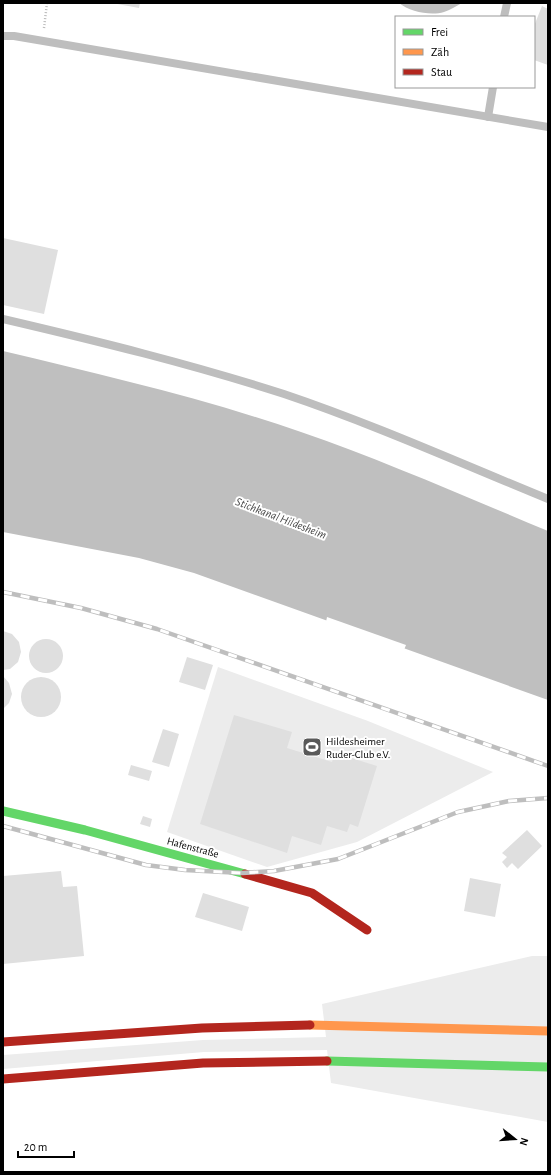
<svg xmlns="http://www.w3.org/2000/svg" width="551" height="1175" font-family="'Alegreya Sans',sans-serif">
	<style>
		.green { fill: #ececec }
		.water { fill: #bfbfbf }
		.pier { fill: #fff }
		.building { fill: #dfdfdf }
		.lines { fill: none; stroke-linecap: round; stroke-linejoin: round }
		.path { stroke: #b9b9b9; stroke-width: 2.5; stroke-dasharray: 1 2; stroke-linecap: butt }
		.lane { stroke: #bebebe; stroke-width: 8 }
		.fast { stroke: #63d668; stroke-width: 9 }
		.slow { stroke: #ff974d; stroke-width: 9 }
		.jam { stroke: #b3261e; stroke-width: 9 }
		.rail-casing { stroke: #bebebe; stroke-width: 4.5 }
		.rail { stroke: #fff; stroke-width: 3; stroke-dasharray: 9; stroke-linecap: butt }
		.labels { text-anchor: middle; stroke-width: 4; stroke-linejoin: round; paint-order: stroke }
		.poi-label { font-size: 11px; fill: #000; stroke: #fff; text-anchor: start }
		.street-label { font-size: 11px; fill: #000; stroke: #fff }
		.water-label { font-size: 12px; font-style: italic; fill: #444; stroke: #fff }
	</style>
	<rect width="100%" height="100%" fill="#fff"/>
	<g class="green">
		<polygon points="218,667 368,721 493,772 357,842 267,867 167,832"/>
		<polygon points="532,956 548,956 548,1122 331,1083 327,1050 204,1052 3,1069 3,1055 203,1040 326,1037 322,1004"/>
	</g>
	<g class="water">
		<path d="M 399,3 L 462,3 C 456,6 450,10 444,12 C 431,16 410,12 399,3 Z"/>
		<path d="M 3,351 C 103,375 203,398 301,432 C 385,461 466,497 548,531 L 548,700 L 194,573 L 139,558 L 3,532 Z"/>
	</g>
	<polygon class="pier" points="327,617 406,645 404,650 326,622"/>
	<g class="building">
		<polygon points="112,3 140,3 139,8"/>
		<polygon points="542,6 548,9 548,65 534,60 534,26"/>
		<polygon points="3,238 58,250 44,314 3,305"/>
		<polygon points="3,631 12,634 19,642 21,652 18,662 10,669 3,670"/>
		<circle cx="46" cy="656" r="17"/>
		<polygon points="187,657 213,665 205,690 179,682"/>
		<polygon points="3,676 9,683 12,694 9,703 3,709"/>
		<circle cx="41" cy="697" r="20"/>
		<polygon points="234,715 292,732 287,748 332,762 335,753 377,766 358,827 350,824 347,832 327,826 321,845 292,836 287,853 200,824"/>
		<polygon points="163,729 179,734 169,767 152,762"/>
		<polygon points="131,765 152,771 149,781 128,775"/>
		<polygon points="143,816 152,819 150,827 140,824"/>
		<polygon points="527,830 542,846 518,869 512,863 507,868 502,862 507,857 502,853"/>
		<polygon points="61,871 63,887 77,886 84,956 3,964 3,876"/>
		<polygon points="470,878 501,884 495,917 464,911"/>
		<polygon points="203,893 249,907 242,931 195,917"/>
	</g>
	<g class="lines">
		<polyline class="path" points="44,28 47,3"/>
		<g class="lane">
			<polyline points="504,17 507,3"/>
			<polyline points="3,36 14,36 548,127"/>
			<polyline points="488,117 493,87"/>
			<path d="M 3,319 C 97,341 191,364 284,394 C 373,424 460,463 548,499"/>
		</g>
		<g class="fast">
			<polyline points="3,811 85,830 245,874"/>
			<polyline points="327,1061 548,1067"/>
		</g>
		<polyline class="slow" points="310,1025 548,1031"/>
		<g class="jam">
			<polyline points="245,874 312,893 367,930"/>
			<polyline points="3,1042 202,1028 310,1025"/>
			<polyline points="3,1079 203,1063 327,1061"/>
		</g>
		<g class="rail-casing">
			<g id="rail">
				<polyline points="3,592 81,608 157,629 548,766"/>
				<polyline points="3,826 146,865 185,870 242,873 274,871 338,859 458,812 509,801 548,798"/>
			</g>
		</g>
		<use href="#rail" class="rail"/>
	</g>
	<defs>
		<g id="stadium-square" transform="scale(1)"><rect x="-9" y="-9" width="18" height="18" rx="4" fill="#595959" stroke="#fff"/><path d="M0-5a6.5 5 0 1 0 0 10a6.5 5 0 1 0 0-10ZM-3.5-1.8h7v3.6h-7Z" fill="#fff"/></g>
	</defs>
	<g fill-rule="evenodd">
		<use href="#stadium-square" x="312" y="747"/>
	</g>
	<g class="labels">
		<g class="poi-label">
			<text x="326" y="745">Hildesheimer<tspan x="326" dy="13">Ruder-Club e.V.</tspan></text>
		</g>
		<g class="street-label">
			<text transform="translate(193 847) rotate(15)" y="4">Hafenstraße</text>
		</g>
		<g class="water-label">
			<text transform="translate(281 518) rotate(21)" y="4">Stichkanal Hildesheim</text>
		</g>
	</g>
	<rect width="551" height="1175" fill="none" stroke="#000000" stroke-width="8"/>
	<rect x="395" y="16" width="140" height="72" fill="#ffffff" stroke="#999999"/>
	<rect x="403" y="29" width="20" height="6" fill="#63d668" stroke="#999999"/>
	<text x="431" y="36" font-size="12" fill="#000000">Frei</text>
	<rect x="403" y="49" width="20" height="6" fill="#ff974d" stroke="#999999"/>
	<text x="431" y="56" font-size="12" fill="#000000">Zäh</text>
	<rect x="403" y="69" width="20" height="6" fill="#b3261e" stroke="#999999"/>
	<text x="431" y="76" font-size="12" fill="#000000">Stau</text>
	<g transform="translate(515 1139) rotate(107)" stroke="#ffffff" stroke-width="3" paint-order="stroke">
	<path d="M0-3L7 15L0 10L-7 15Z" fill="#000000"/>
	<text y="-6" font-size="11" font-weight="bold" text-anchor="middle" fill="#000000">N</text>
	</g>
	<path d="M18 1151v6h56v-6" fill="none" stroke="#000000" stroke-width="2"/>
	<text x="24" y="1151" font-size="12" fill="#000000" stroke="#ffffff" stroke-width="3" paint-order="stroke">20 m</text>
</svg>
